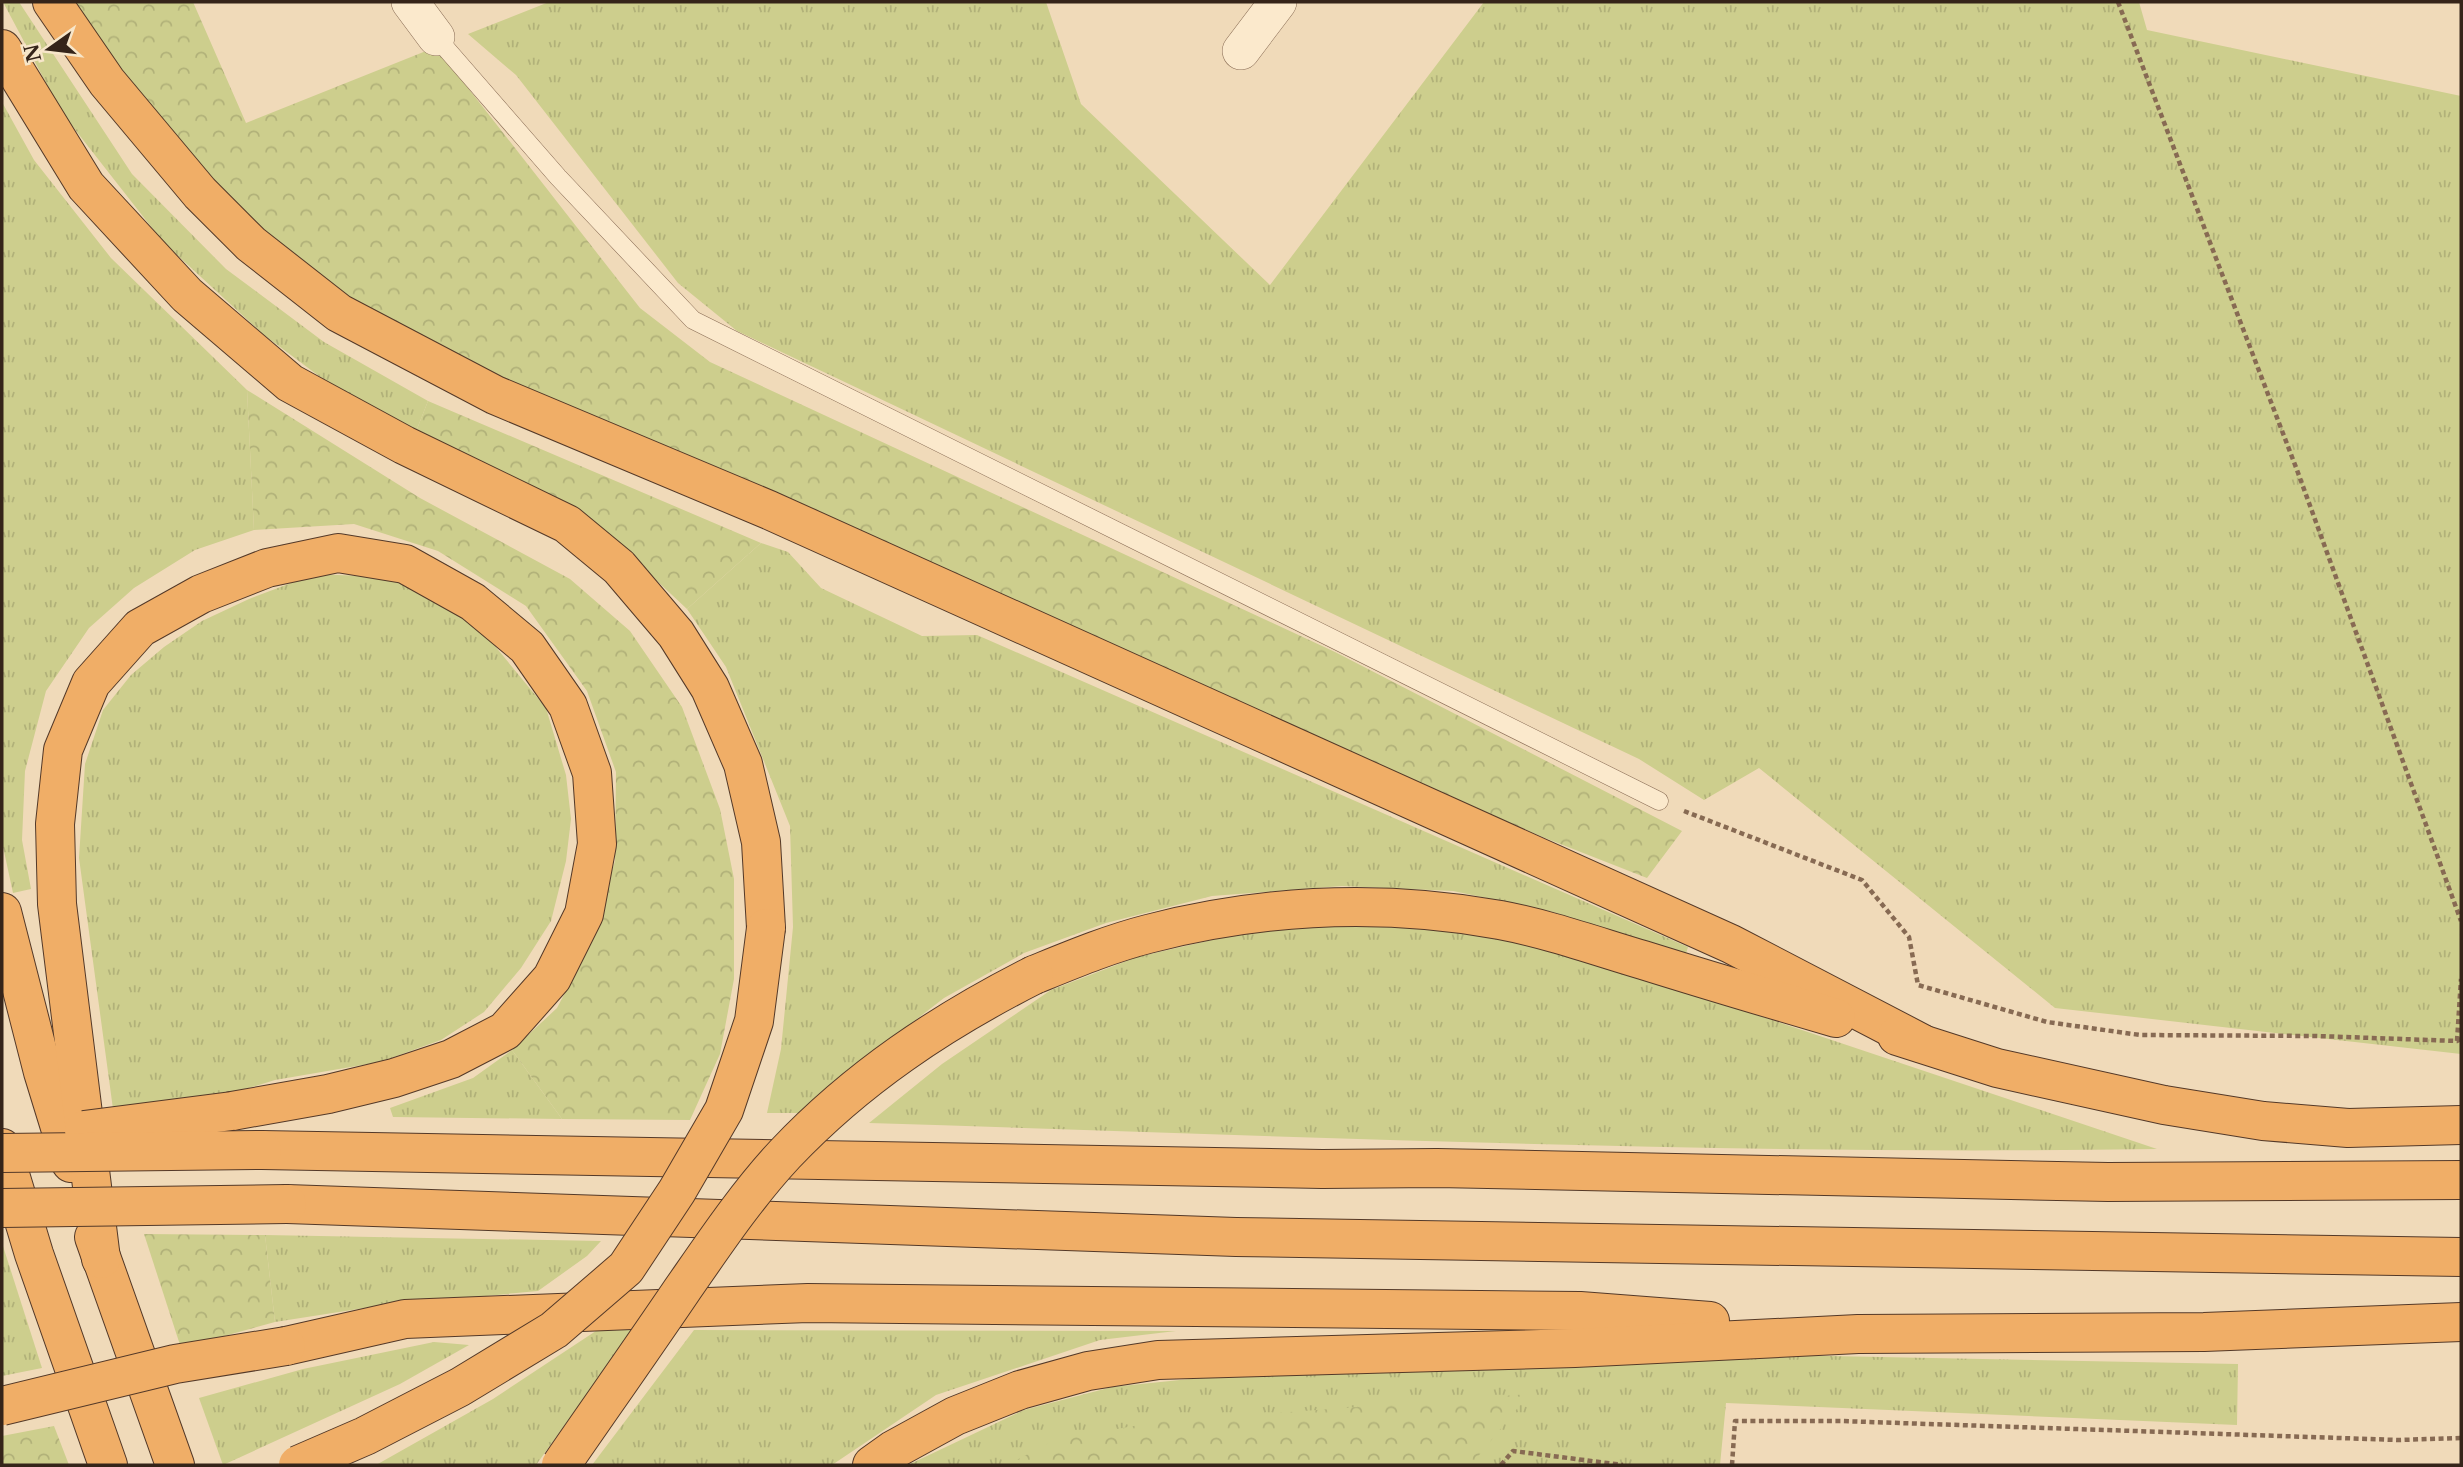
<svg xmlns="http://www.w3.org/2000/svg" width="2463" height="1467" font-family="'Libre Baskerville',serif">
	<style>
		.grass { fill: url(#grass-tufts) }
		.forest { fill: url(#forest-crowns) }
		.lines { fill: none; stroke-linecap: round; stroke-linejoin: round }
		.service-casing { stroke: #876a53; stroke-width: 19 }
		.minor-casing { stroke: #876a53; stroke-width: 38 }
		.trunk-casing { stroke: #543928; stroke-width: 40 }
		.path { stroke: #876a53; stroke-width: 4.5; stroke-dasharray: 5 3.5; stroke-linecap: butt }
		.service { stroke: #fbe9cc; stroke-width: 18 }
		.minor { stroke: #fbe9cc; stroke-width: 37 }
		.trunk { stroke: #f0ae67; stroke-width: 38 }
		.trunk-bridge-casing { stroke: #543928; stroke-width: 40; stroke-linecap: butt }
		.trunk-bridge { stroke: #f0ae67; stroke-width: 38 }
	</style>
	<defs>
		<pattern id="grass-tufts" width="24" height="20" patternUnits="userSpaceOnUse" patternTransform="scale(1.75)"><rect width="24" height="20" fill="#cdce8d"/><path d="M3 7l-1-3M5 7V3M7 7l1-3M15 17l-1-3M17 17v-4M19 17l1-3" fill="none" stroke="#b1b179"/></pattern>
		<pattern id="forest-crowns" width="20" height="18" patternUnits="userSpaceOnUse" patternTransform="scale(1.75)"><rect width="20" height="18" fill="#cdce8d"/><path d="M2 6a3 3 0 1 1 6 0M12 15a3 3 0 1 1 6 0" fill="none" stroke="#b1b179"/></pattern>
	</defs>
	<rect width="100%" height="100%" fill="#f0dab9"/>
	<g class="grass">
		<polygon points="3,2 19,2 132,174 226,269 324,342 428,401 415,434 331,385 264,335 163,242 62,113"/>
		<polygon points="549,2 1046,2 1081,104 1270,285 1484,2 2139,2 2147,30 2461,96 2461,1054 2055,1008 1759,768 1704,800 1639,759 737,331 678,283 516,75 468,34"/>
		<polygon points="2,102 34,160 111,258 247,390 254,530 195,550 134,588 89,628 46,691 25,771 22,840 31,889 13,893 2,842"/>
		<polygon points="761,543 788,552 821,588 922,636 977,635 1688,947 1685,957 1553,912 1453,891 1342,886 1212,896 1106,923 1024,953 944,998 873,1053 810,1113 767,1113 781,1049 793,927 790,826 726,667 687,609"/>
		<polygon points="315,574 384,577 439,600 485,634 546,708 566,775 571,819 566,861 551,921 521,968 484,1012 441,1040 380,1062 275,1080 229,1094 113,1109 79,858 85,764 103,710 131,675 164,647 202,621 249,599"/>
		<path d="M 1357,926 L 1455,929 L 1540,945 L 1626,971 L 2157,1149 C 1728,1156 1298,1136 869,1123 L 942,1064 L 1051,990 L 1137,957 L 1260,929 Z"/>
		<polygon points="512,1050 562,1119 393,1117 390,1108 473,1078"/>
		<polygon points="265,1235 601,1241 587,1256 538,1291 371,1307 275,1322"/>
		<polygon points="2,1243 42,1368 2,1376"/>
		<polygon points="611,1321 636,1326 536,1465 376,1465 493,1399"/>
		<polygon points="694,1330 1176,1331 1100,1340 936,1395 832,1465 592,1465"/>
		<polygon points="434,1342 469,1345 400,1384 223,1465 199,1398 303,1369"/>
		<polygon points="1777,1355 2238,1364 2237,1425 1726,1403 1720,1465 908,1465 1024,1410 1112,1387 1336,1364"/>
	</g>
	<g class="forest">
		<polygon points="71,2 193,2 246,123 436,47 640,308 710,362 1335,652 1682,831 1647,878 1545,838 628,443 342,295 197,174"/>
		<polygon points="247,390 420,498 570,579 630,631 682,707 720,809 734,879 734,979 720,1054 690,1120 562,1119 512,1050 557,1008 587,951 615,861 616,772 587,691 526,606 438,551 354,524 254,530"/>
		<polygon points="428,401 761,543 687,609 610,537 415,434"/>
		<polygon points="144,1234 265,1235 275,1322 181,1348"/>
		<polygon points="1529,1394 1471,1465 1007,1465 1055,1440 1156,1422"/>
		<polygon points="54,1426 69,1465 2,1465 2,1436"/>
	</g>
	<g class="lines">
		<g class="service-casing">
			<polyline id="service" points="436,37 558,177 693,320 1659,801"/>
		</g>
		<g class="minor-casing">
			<g id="minor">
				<polyline points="410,2 436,37"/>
				<polyline points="1241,51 1278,2"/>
			</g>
		</g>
		<g class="trunk-casing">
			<g id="trunk">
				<polyline points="52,2 107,82 200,193 251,244 339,313 495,395 769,510 1731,944 1921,1043"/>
				<polyline points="2,49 86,186 187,295 290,383 404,445 567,524 619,567 676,634 710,688 743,764 761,842 766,928"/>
				<polyline points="2,912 43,1072 71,1163"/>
				<path d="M 1034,975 C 1071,960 1109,944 1148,934 C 1264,904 1383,899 1500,920 C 1548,929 1596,946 1643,960 C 1707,980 1771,999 1836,1018"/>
				<polyline points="1897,1036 1997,1068 2164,1105 2263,1121 2348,1128 2461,1125"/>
				<polyline points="2,1148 34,1254 108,1465"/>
				<polyline points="262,1150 1322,1169 1437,1168 2108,1182 2461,1180"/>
				<polyline points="287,1204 1236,1237 2461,1257"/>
				<polyline points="94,1237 175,1465"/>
				<polyline points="101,1259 57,904 55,824 63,750 91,683 140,628 201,594 267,568 338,553 405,564 473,602 527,647 568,706 592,773 597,844 584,914 552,978 505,1031 451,1059 394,1078 328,1094 232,1111"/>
				<polyline points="286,1346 405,1319 808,1303 1580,1311 1710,1321"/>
				<polyline points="872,1465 893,1450 955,1416 1020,1390 1088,1371 1158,1360 1575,1348 1858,1334 2204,1332 2461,1322"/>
			</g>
		</g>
		<g class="path">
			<polyline points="2118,2 2297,470 2461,921"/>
			<polyline points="1684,811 1862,880 1909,937 1918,985 2047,1022 2140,1035 2317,1036 2457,1041 2461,1039"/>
			<polyline points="2457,1041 2461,979"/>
			<polyline points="1501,1465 1513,1451 1623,1465"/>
			<polyline points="1732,1465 1735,1421 1841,1421 2398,1440 2461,1438"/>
		</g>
		<use href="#service" class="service"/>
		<use href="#minor" class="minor"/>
		<use href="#trunk" class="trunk"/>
		<g class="trunk-bridge-casing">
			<g id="trunk-bridge">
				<polyline points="84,1130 232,1111"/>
				<polyline points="2,1153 262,1150"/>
				<polyline points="2,1208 287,1204"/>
				<polyline points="2,1406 175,1364 286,1346"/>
				<polyline points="298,1465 365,1436 460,1387 554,1330 626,1268 677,1191 724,1110 754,1021 766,928"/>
				<path d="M 561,1465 C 601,1407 642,1349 682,1290 C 714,1244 746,1196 785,1154 C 857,1078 941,1022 1034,975"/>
			</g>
		</g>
		<use href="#trunk-bridge" class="trunk-bridge"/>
	</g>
	<rect width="2463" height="1467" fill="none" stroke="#352419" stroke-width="7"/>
	<g transform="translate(49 49) rotate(256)" stroke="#f7e6c9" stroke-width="5" paint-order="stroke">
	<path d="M0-5L12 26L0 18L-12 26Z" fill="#352419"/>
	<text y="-10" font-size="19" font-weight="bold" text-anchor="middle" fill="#352419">N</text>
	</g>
</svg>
